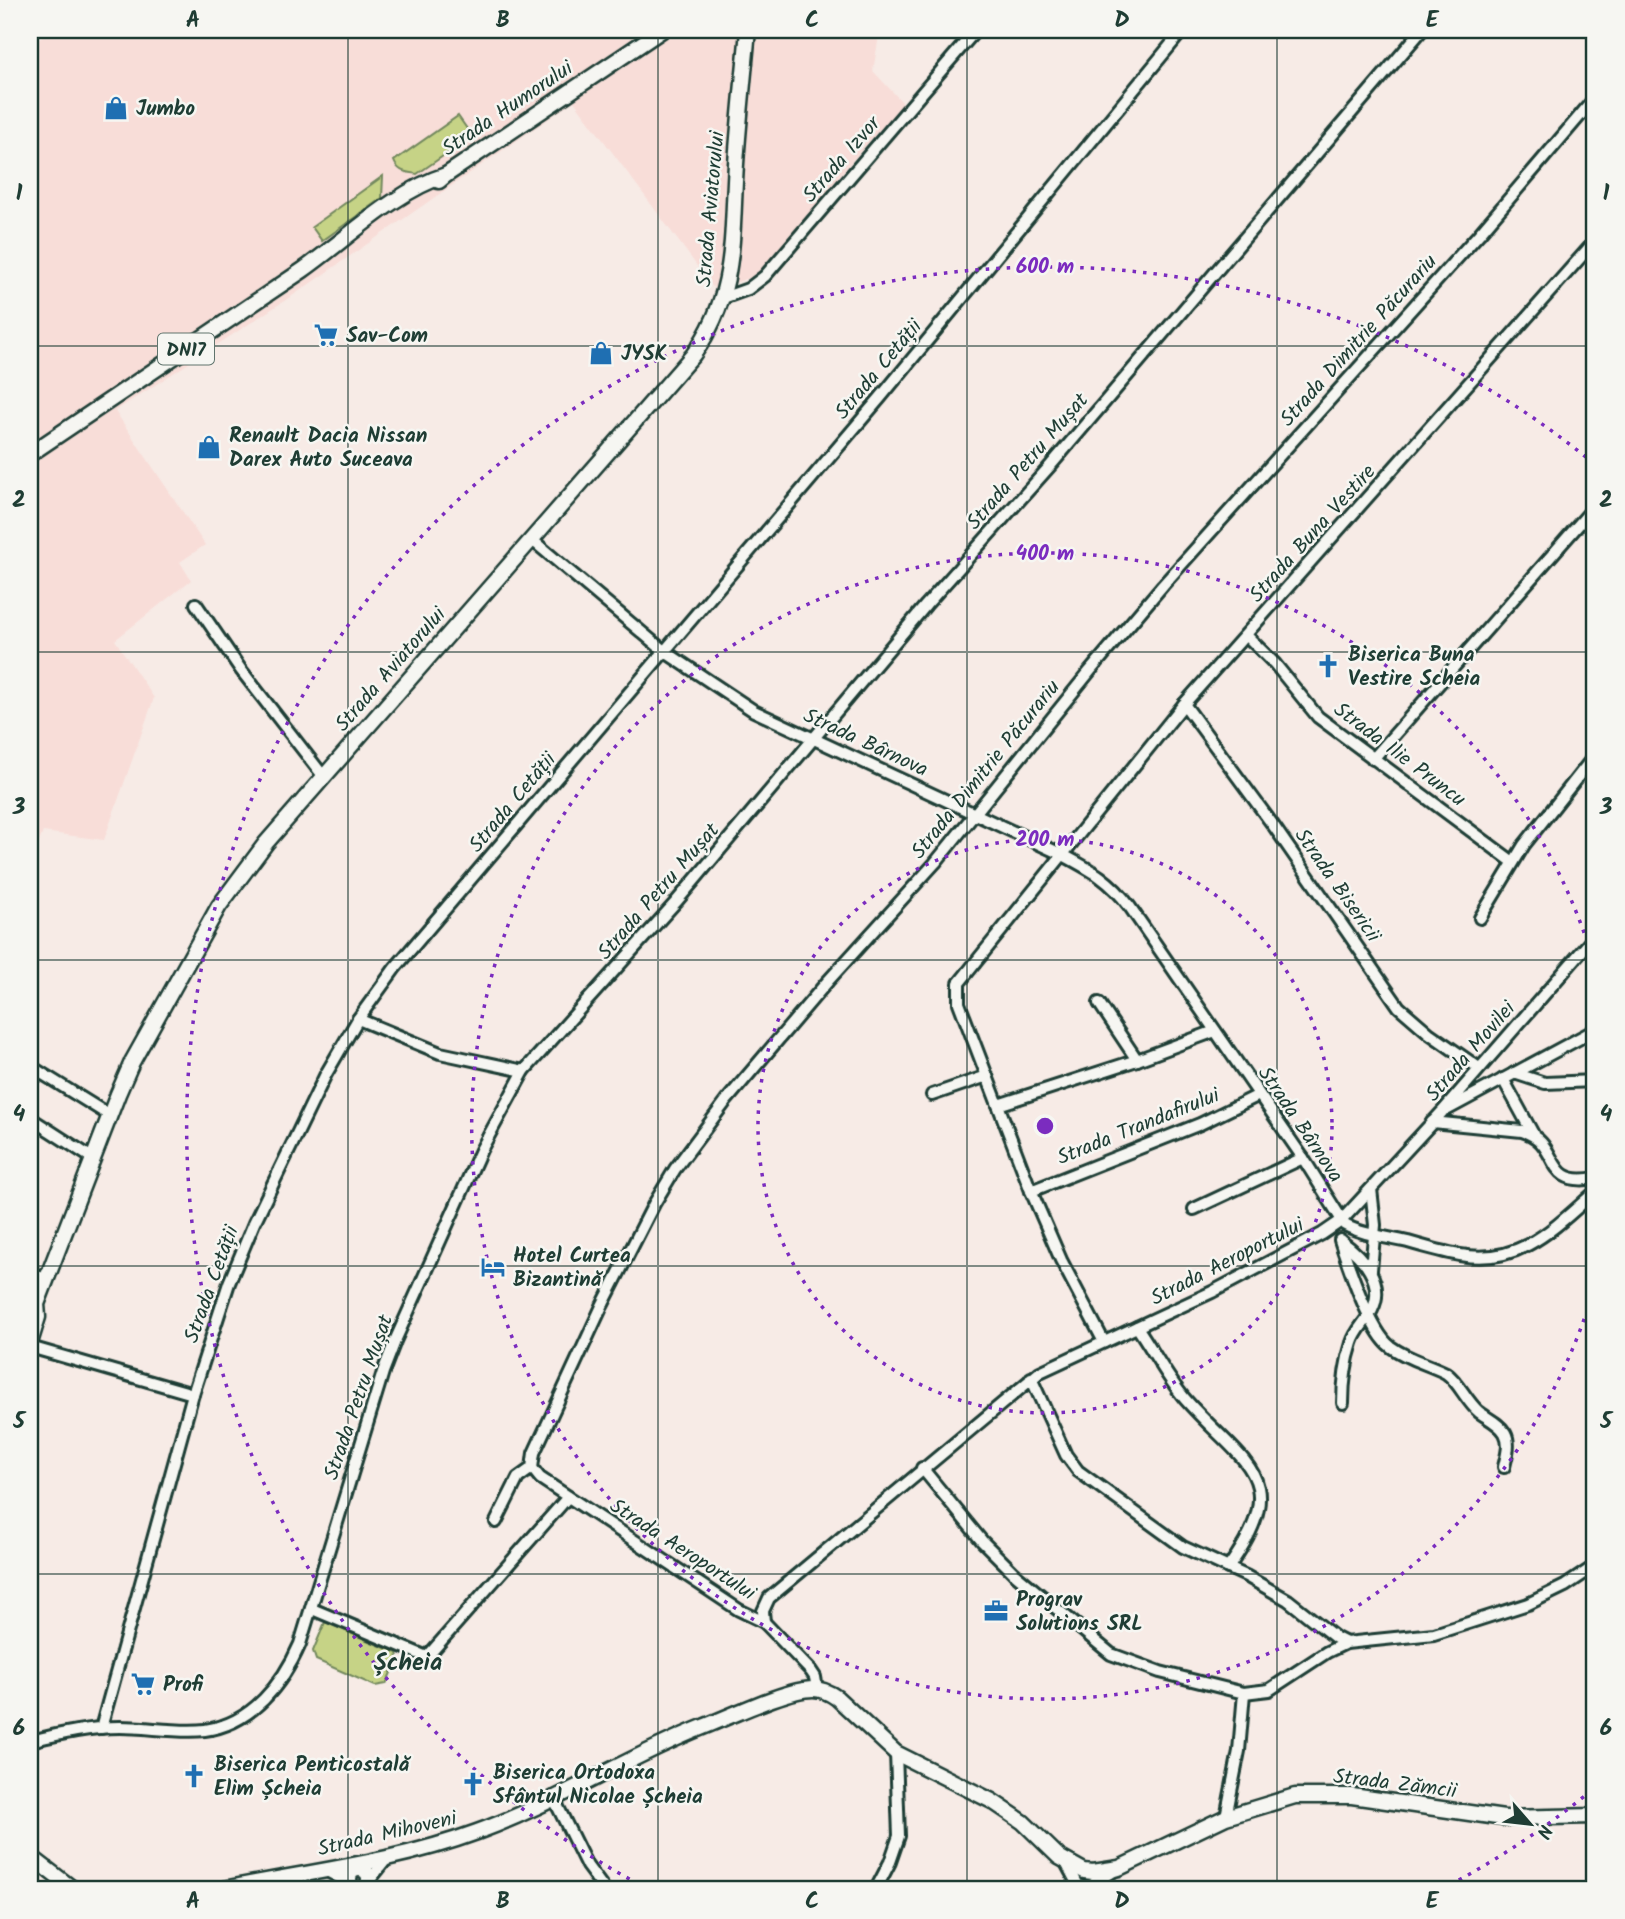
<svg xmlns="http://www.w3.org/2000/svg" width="1625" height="1919" font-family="Kalam,sans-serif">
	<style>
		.built { fill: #f8ddd8 }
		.green { fill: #c6d386; stroke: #72885d; stroke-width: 2 }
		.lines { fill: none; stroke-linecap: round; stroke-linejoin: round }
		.minor-casing { stroke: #1f3d34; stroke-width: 16 }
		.major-casing { stroke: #1f3d34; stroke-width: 19 }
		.minor { stroke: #f6f6f2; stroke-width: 10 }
		.major { stroke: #f6f6f2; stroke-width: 14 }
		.grid { fill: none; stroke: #1f3d34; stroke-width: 2; stroke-opacity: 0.55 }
		.ring { fill: none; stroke: #7b2cbf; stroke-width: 3.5; stroke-dasharray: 3.5 7 }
		.labels { text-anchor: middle; stroke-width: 5; stroke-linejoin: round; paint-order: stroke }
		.shield { fill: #f6f6f2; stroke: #60746d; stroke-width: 2 }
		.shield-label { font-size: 19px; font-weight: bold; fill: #1f3d34 }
		.poi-label { font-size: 21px; font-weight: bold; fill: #1f3d34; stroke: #f6f6f2; text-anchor: start }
		.street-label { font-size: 21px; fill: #1f3d34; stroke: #f6f6f2 }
		.quarter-label { font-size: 24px; font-weight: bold; fill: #1f3d34; stroke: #f6f6f2 }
		.centre { fill: #7b2cbf; stroke: #f6f6f2; stroke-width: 3.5 }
		.ring-label { font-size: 21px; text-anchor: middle; font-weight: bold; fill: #7b2cbf; stroke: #f6f6f2; stroke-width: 5; stroke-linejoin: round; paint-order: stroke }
		.neatline { fill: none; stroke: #1f3d34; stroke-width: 2.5 }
		.grid-label { font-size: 23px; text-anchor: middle; font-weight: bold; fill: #1f3d34 }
	</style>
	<rect width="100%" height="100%" fill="#f7ebe6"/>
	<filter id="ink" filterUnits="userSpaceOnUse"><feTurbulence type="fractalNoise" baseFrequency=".0143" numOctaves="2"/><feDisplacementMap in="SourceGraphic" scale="14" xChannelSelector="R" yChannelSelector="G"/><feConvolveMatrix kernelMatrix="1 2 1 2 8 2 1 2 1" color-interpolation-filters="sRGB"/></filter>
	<g filter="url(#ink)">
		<polygon class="built" points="50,30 880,30 873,71 904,104 859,153 757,275 715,290 574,101 295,294 115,411 205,545 180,562 191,580 115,640 154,698 104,840 43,832 30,864 30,47"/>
		<g class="green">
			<path d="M 458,116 L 472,136 L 417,174 C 406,172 398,172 394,161 Z"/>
			<polygon points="383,176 382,198 322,241 312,227"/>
			<polygon points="325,1622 397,1653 398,1657 386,1684 375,1686 316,1660 313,1651"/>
		</g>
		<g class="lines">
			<g class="minor-casing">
				<g id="minor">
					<polyline points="723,298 748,289 765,276 976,30"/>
					<path d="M 531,539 L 664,651 L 754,711 L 1063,855 C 1093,871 1110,880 1130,907 L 1303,1158 L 1345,1225 C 1363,1235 1388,1237 1408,1242 C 1425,1247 1442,1252 1460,1255 C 1520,1266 1555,1227 1595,1192"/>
					<polyline points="196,604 241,670 324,777"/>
					<polyline points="1246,635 1275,664 1318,717 1513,862"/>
					<polyline points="1184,704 1273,825 1399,1007 1429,1033 1479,1068"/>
					<polyline points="1373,759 1595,506"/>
					<polyline points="1480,918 1524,845 1595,755"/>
					<polyline points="1099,1003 1137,1060"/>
					<polyline points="358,1019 440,1053 524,1071"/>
					<polyline points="30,1066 109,1115"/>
					<polyline points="1514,1073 1545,1083 1595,1081"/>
					<polyline points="1503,1079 1533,1134"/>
					<polyline points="932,1095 987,1076"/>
					<polyline points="998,1105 1137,1060 1215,1031"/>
					<polyline points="1448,1109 1595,1030"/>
					<polyline points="30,1118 92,1158"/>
					<path d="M 1432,1122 L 1522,1131 C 1563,1143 1541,1188 1595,1178"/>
					<polyline points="1031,1191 1200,1124 1259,1095"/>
					<polyline points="1194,1209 1303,1158"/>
					<path d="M 1340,1240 C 1348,1265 1371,1333 1391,1347 C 1407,1359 1428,1364 1446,1373 C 1460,1383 1465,1400 1479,1412 C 1487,1418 1500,1424 1505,1433 C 1511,1444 1506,1457 1504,1467"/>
					<path d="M 1341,1241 C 1362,1256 1386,1282 1372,1310 C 1366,1322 1356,1330 1352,1343 C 1346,1361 1343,1384 1343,1403"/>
					<polyline points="30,1270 46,1282"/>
					<polyline points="1371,1270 1375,1225 1371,1189"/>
					<path d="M 1137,1327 C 1153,1350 1167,1378 1185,1399 C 1243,1465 1294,1476 1228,1568"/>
					<polyline points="1104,1342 1061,1260 1031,1191 959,1003 959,983 1184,704 1595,241"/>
					<polyline points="30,1347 193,1394"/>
					<polyline points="1031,1378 1066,1455 1078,1471 1183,1547 1246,1576 1288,1600 1336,1638 1346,1643"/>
					<polyline points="532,1468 534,1453 602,1306 654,1204 675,1169 726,1101 828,981 935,863 1090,671 1163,585 1479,234 1595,98"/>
					<polyline points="532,1468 540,1478 739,1610 764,1622"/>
					<polyline points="922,1468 982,1541 1014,1573 1111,1654 1160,1672 1244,1693 1269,1690 1327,1652 1346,1643 1434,1634 1528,1604 1565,1586 1595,1566"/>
					<polyline points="496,1522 518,1478 532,1468"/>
					<polyline points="312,1609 427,1657 568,1497"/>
					<polyline points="764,1622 763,1611 769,1598 1040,1372 1212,1292 1322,1234 1341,1221 1442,1112 1595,936"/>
					<polyline points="764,1622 811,1671 815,1677 817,1689"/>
					<polyline points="101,1728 193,1394 229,1283 254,1223 326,1074 358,1019 395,968 880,398 1183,30"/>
					<path d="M 30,1741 C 60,1734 89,1727 120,1727 C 148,1727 178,1733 205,1730 C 252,1724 283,1683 300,1644 L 383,1372 L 395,1341 L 481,1150 L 524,1071 L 676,902 L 926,605 L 1051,465 L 1422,30"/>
					<polyline points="553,1797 587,1866 604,1889"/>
					<polyline points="1226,1817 1239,1751 1244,1693"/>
					<polyline points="1065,1861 1080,1889"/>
					<polyline points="325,1870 350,1883"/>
					<polyline points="369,1881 389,1856"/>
					<polyline points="876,1889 890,1862 899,1836 896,1753"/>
					<polyline points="1085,1889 1114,1871"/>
				</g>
			</g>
			<g class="major-casing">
				<g id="major">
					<polyline points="439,181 446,175 662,30"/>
					<path d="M 30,454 L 303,270 C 347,239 395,191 446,175"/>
					<path d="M 30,1343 L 38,1317 L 37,1304 L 118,1094 L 132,1062 L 219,906 L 266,843 L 693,355 C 738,292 731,237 736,164 C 739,119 744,75 748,30"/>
					<polyline points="30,1856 73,1889"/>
					<circle cx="359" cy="1879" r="10"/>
					<path d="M 224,1889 C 308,1872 396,1862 477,1832 C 554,1804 625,1758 703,1727 C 729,1717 787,1689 813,1689 C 822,1689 830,1693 837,1698 L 896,1753 L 992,1801 L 1023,1822 L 1059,1857 L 1084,1871 L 1093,1872 L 1119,1868 L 1226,1817 L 1295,1796 L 1352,1796 L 1504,1818 L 1595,1816"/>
				</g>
			</g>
			<use href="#minor" class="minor"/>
			<use href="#major" class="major"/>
		</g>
	</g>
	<path class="grid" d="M 348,30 L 348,1889M 658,30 L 658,1889M 967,30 L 967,1889M 1277,30 L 1277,1889M 30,346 L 1595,346M 30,652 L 1595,652M 30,960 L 1595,960M 30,1266 L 1595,1266M 30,1574 L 1595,1574"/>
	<g class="ring">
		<circle cx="1045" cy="1126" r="287"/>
		<path d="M1594 1289A573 573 0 1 1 1594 963"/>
		<path d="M1592 1790A860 860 0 0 1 1442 1889M648 1889A860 860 0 1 1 1592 462"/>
	</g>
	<defs>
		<g id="shop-bare" transform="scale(1.89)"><path d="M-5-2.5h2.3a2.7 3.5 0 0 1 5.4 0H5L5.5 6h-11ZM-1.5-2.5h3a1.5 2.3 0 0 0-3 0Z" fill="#1f6fb2" stroke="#f6f6f2" stroke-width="2.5" paint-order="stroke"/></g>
		<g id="supermarket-bare" transform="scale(1.89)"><path d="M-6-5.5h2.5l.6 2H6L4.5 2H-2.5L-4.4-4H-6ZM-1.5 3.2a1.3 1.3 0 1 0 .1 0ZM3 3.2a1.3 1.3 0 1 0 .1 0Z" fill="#1f6fb2" stroke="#f6f6f2" stroke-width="2.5" paint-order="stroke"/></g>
		<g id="church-bare" transform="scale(1.89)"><path d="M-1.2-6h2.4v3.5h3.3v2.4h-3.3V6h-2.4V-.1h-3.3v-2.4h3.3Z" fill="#1f6fb2" stroke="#f6f6f2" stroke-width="2.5" paint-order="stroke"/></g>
		<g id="hotel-bare" transform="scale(1.89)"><path d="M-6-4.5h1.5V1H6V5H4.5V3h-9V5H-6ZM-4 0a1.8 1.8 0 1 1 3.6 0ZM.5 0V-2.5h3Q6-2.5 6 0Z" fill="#1f6fb2" stroke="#f6f6f2" stroke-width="2.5" paint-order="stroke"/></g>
		<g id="office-bare" transform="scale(1.89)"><path d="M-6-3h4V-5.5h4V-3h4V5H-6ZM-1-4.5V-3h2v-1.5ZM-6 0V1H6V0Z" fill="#1f6fb2" stroke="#f6f6f2" stroke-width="2.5" paint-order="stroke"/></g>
	</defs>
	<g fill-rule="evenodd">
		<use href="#shop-bare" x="116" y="108"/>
		<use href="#supermarket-bare" x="326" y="335"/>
		<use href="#shop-bare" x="601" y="353"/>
		<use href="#shop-bare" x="209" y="447"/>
		<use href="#church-bare" x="1328" y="666"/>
		<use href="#hotel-bare" x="493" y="1267"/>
		<use href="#office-bare" x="996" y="1611"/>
		<use href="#supermarket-bare" x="143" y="1684"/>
		<use href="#church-bare" x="194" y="1776"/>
		<use href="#church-bare" x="473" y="1784"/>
	</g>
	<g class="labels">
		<rect class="shield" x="158" y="333.5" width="56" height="31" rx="5"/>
		<g class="shield-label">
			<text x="186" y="356">DN17</text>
		</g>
		<g class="poi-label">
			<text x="136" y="115">Jumbo</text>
			<text x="346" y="342">Sav-Com</text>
			<text x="621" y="360">JYSK</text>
			<text x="229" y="442">Renault Dacia Nissan<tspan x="229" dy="24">Darex Auto Suceava</tspan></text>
			<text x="1348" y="661">Biserica Buna<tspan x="1348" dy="24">Vestire Scheia</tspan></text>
			<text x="513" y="1262">Hotel Curtea<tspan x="513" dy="24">Bizantină</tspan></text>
			<text x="1016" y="1606">Prograv<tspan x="1016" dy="24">Solutions SRL</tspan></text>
			<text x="163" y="1691">Profi</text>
			<text x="214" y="1771">Biserica Penticostală<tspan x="214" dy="24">Elim Șcheia</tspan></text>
			<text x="493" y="1779">Biserica Ortodoxa<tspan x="493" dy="24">Sfântul Nicolae Șcheia</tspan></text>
		</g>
		<g class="street-label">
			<text transform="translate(507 108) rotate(-34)" y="7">Strada Humorului</text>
			<text transform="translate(841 159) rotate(-49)" y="7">Strada Izvor</text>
			<text transform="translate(710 209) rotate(-85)" y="7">Strada Aviatorului</text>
			<text transform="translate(1358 340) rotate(-48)" y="7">Strada Dimitrie Păcurariu</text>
			<text transform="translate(878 369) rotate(-50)" y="7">Strada Cetății</text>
			<text transform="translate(1027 461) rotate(-49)" y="7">Strada Petru Mușat</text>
			<text transform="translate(1312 533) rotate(-48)" y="7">Strada Buna Vestire</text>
			<text transform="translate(390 669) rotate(-49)" y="7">Strada Aviatorului</text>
			<text transform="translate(866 742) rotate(25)" y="7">Strada Bârnova</text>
			<text transform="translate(1400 754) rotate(37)" y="7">Strada Ilie Pruncu</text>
			<text transform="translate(985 769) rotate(-51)" y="7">Strada Dimitrie Păcurariu</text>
			<text transform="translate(512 802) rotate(-50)" y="7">Strada Cetății</text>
			<text transform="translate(1338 885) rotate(55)" y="7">Strada Bisericii</text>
			<text transform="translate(658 891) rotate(-49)" y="7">Strada Petru Mușat</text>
			<text transform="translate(1470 1051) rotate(-49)" y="7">Strada Movilei</text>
			<text transform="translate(1301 1124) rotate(56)" y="7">Strada Bârnova</text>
			<text transform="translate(1138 1126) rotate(-22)" y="7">Strada Trandafirului</text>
			<text transform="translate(1227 1261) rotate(-27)" y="7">Strada Aeroportului</text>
			<text transform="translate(211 1284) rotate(-70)" y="7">Strada Cetății</text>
			<text transform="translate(358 1397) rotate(-71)" y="7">Strada Petru Mușat</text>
			<text transform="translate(683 1549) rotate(33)" y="7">Strada Aeroportului</text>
			<text transform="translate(1395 1783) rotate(7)" y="7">Strada Zămcii</text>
			<text transform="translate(387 1833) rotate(-13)" y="7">Strada Mihoveni</text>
		</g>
		<g class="quarter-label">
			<text x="408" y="1670">Șcheia</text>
		</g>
	</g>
	<circle cx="1045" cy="1126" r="10" class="centre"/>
	<g class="ring-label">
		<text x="1045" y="273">600 m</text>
		<text x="1045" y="560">400 m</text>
		<text x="1045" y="846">200 m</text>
	</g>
	<rect width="1625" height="1919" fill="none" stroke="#f6f6f2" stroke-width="77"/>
	<g transform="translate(1530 1824) rotate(118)" stroke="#f6f6f2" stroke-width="5" paint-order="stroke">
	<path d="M0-5L12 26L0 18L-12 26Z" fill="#1f3d34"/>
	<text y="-10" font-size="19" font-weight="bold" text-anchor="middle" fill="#1f3d34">N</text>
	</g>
	<rect x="38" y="38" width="1548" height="1843" class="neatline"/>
	<g class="grid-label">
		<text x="193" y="27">A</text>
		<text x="503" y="27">B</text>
		<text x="812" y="27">C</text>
		<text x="1122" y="27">D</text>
		<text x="1432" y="27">E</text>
		<text x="19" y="200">1</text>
		<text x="1606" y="200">1</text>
		<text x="19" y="507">2</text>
		<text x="1606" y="507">2</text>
		<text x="19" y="814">3</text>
		<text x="1606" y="814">3</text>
		<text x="19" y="1121">4</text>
		<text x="1606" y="1121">4</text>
		<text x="19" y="1428">5</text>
		<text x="1606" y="1428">5</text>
		<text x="19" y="1735">6</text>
		<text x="1606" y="1735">6</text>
		<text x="193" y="1908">A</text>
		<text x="503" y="1908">B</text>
		<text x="812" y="1908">C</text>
		<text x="1122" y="1908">D</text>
		<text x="1432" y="1908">E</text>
	</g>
</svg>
